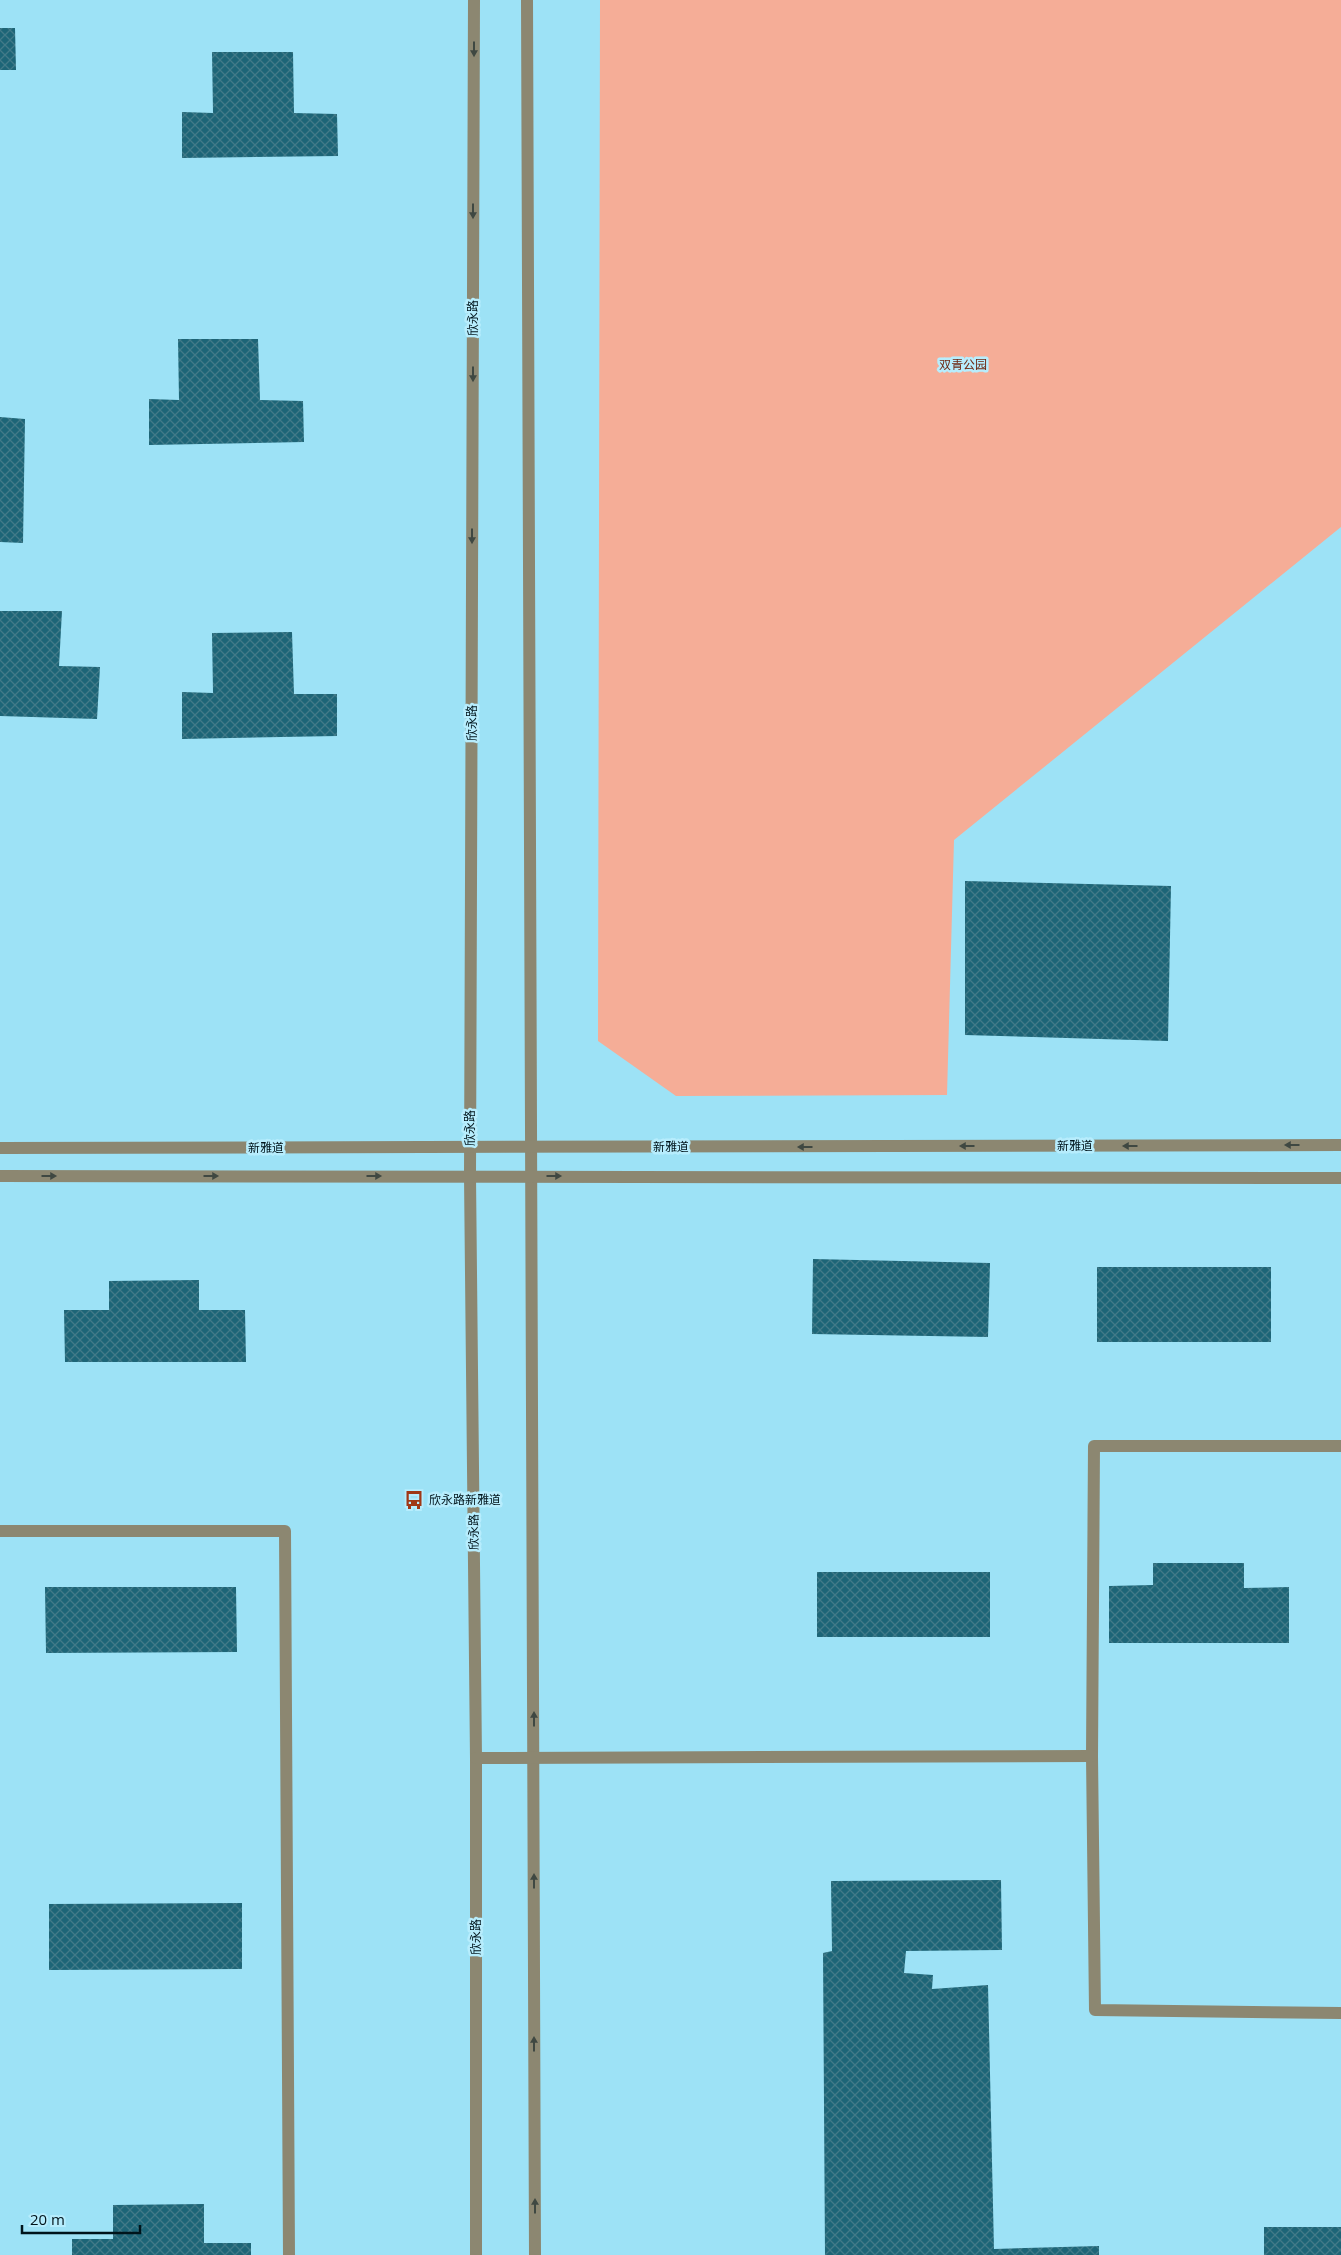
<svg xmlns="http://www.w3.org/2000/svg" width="1341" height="2255" font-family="'Open Sans','Noto Sans SC',sans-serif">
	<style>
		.green { fill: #f5ad97 }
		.building { fill: url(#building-cross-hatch) }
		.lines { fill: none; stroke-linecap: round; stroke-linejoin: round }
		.minor { stroke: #8c8771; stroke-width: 12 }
		.oneway { fill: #3f4842 }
		.labels { text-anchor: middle; stroke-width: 5; stroke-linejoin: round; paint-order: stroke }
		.street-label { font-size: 12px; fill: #00141b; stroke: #b7edfd }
		.park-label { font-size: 12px; fill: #6e260f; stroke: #b7edfd }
		.poi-label { font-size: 12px; fill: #00141b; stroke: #b7edfd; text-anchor: start }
	</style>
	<defs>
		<pattern id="building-cross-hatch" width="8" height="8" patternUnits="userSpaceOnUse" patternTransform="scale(1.25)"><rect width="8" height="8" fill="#1d6577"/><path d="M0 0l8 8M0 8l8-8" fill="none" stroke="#427a88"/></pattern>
	</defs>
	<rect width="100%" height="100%" fill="#9de2f6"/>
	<polygon class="green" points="600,0 1341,0 1341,527 954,840 947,1095 676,1096 598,1041"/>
	<g class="building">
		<polygon points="0,28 15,28 16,70 0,70"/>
		<polygon points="212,52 293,52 294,113 337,114 338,156 182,158 182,112 213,113"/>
		<polygon points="178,339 258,339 260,400 303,401 304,442 149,445 149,399 179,400"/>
		<polygon points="0,417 25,419 23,543 0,542"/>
		<polygon points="0,611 62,611 59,666 100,667 97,719 0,716"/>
		<polygon points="292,632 294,694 337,694 337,736 182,739 182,692 213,693 212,633"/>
		<polygon points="965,881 1171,886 1168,1041 965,1035"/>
		<polygon points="813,1259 990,1263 988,1337 812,1334"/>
		<rect x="1097" y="1267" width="174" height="75"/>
		<polygon points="199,1280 199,1310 245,1310 246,1362 65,1362 64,1310 109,1310 109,1281"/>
		<polygon points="1153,1563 1244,1563 1244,1588 1289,1587 1289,1643 1109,1643 1109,1586 1153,1585"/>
		<rect x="817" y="1572" width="173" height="65"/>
		<polygon points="45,1587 236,1587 237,1652 46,1653"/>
		<polygon points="1001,1880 1002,1950 906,1951 904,1973 933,1975 932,1989 988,1985 994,2249 1099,2246 1099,2255 825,2255 823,1953 832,1951 831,1881"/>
		<polygon points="242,1903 242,1969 49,1970 49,1904"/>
		<polygon points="204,2204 204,2243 251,2243 251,2255 72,2255 72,2239 113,2239 113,2205"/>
		<rect x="1264" y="2227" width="77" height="28"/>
	</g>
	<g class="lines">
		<g class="minor">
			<polyline points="474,0 470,1176 476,1758 476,2255"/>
			<polyline points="527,0 535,2255"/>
			<polyline points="0,1148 1341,1145"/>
			<polyline points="0,1176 1341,1178"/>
			<polyline points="1341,1446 1094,1446 1092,1756 1095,2010 1341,2013"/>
			<polyline points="0,1531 285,1531 289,2255"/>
			<polyline points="476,1758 1092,1756"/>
		</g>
	</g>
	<defs><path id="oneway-solid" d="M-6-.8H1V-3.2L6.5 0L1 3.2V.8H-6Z" transform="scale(1.25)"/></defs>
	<g class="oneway">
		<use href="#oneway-solid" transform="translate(474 49) rotate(90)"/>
		<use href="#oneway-solid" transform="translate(473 211) rotate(90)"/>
		<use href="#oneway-solid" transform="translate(473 374) rotate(90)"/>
		<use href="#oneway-solid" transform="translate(472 536) rotate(90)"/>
		<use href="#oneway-solid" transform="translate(1292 1145) rotate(180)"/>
		<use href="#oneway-solid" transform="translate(967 1146) rotate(180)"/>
		<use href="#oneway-solid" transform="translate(1130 1146) rotate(180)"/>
		<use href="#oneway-solid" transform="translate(805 1147) rotate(180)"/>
		<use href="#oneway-solid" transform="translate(49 1176)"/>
		<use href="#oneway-solid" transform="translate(211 1176)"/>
		<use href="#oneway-solid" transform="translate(374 1176)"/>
		<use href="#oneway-solid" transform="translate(554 1176)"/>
		<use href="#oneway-solid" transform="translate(534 1719) rotate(-90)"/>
		<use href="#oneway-solid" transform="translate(534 1881) rotate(-90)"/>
		<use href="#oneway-solid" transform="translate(534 2044) rotate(-90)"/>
		<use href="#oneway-solid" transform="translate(535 2206) rotate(-90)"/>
	</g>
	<defs>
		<g id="bus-bare" transform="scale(1.5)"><path d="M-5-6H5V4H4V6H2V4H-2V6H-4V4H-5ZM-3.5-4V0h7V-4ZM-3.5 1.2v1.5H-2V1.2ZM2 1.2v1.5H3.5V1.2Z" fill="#9f3816" stroke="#b7edfd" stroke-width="2.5" paint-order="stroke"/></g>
	</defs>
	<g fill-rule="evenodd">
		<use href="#bus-bare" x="414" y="1500"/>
	</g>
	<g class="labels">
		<g class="street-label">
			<text transform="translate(473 318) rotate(-90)" y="4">欣永路</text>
			<text transform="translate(472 723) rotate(-90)" y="4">欣永路</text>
			<text transform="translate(470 1128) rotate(-90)" y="4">欣永路</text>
			<text x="1075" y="1150">新雅道</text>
			<text x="671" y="1151">新雅道</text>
			<text x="266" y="1152">新雅道</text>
			<text transform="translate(474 1532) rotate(-91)" y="4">欣永路</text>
			<text transform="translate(476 1937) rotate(-90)" y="4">欣永路</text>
		</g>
		<g class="park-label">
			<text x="963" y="369">双青公园</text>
		</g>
		<g class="poi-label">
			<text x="429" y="1504">欣永路新雅道</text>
		</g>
	</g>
	<path d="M22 2225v8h118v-8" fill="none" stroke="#00141b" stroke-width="2.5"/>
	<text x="30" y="2225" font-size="15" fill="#00141b" stroke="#b7edfd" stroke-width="4" paint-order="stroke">20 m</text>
</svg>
